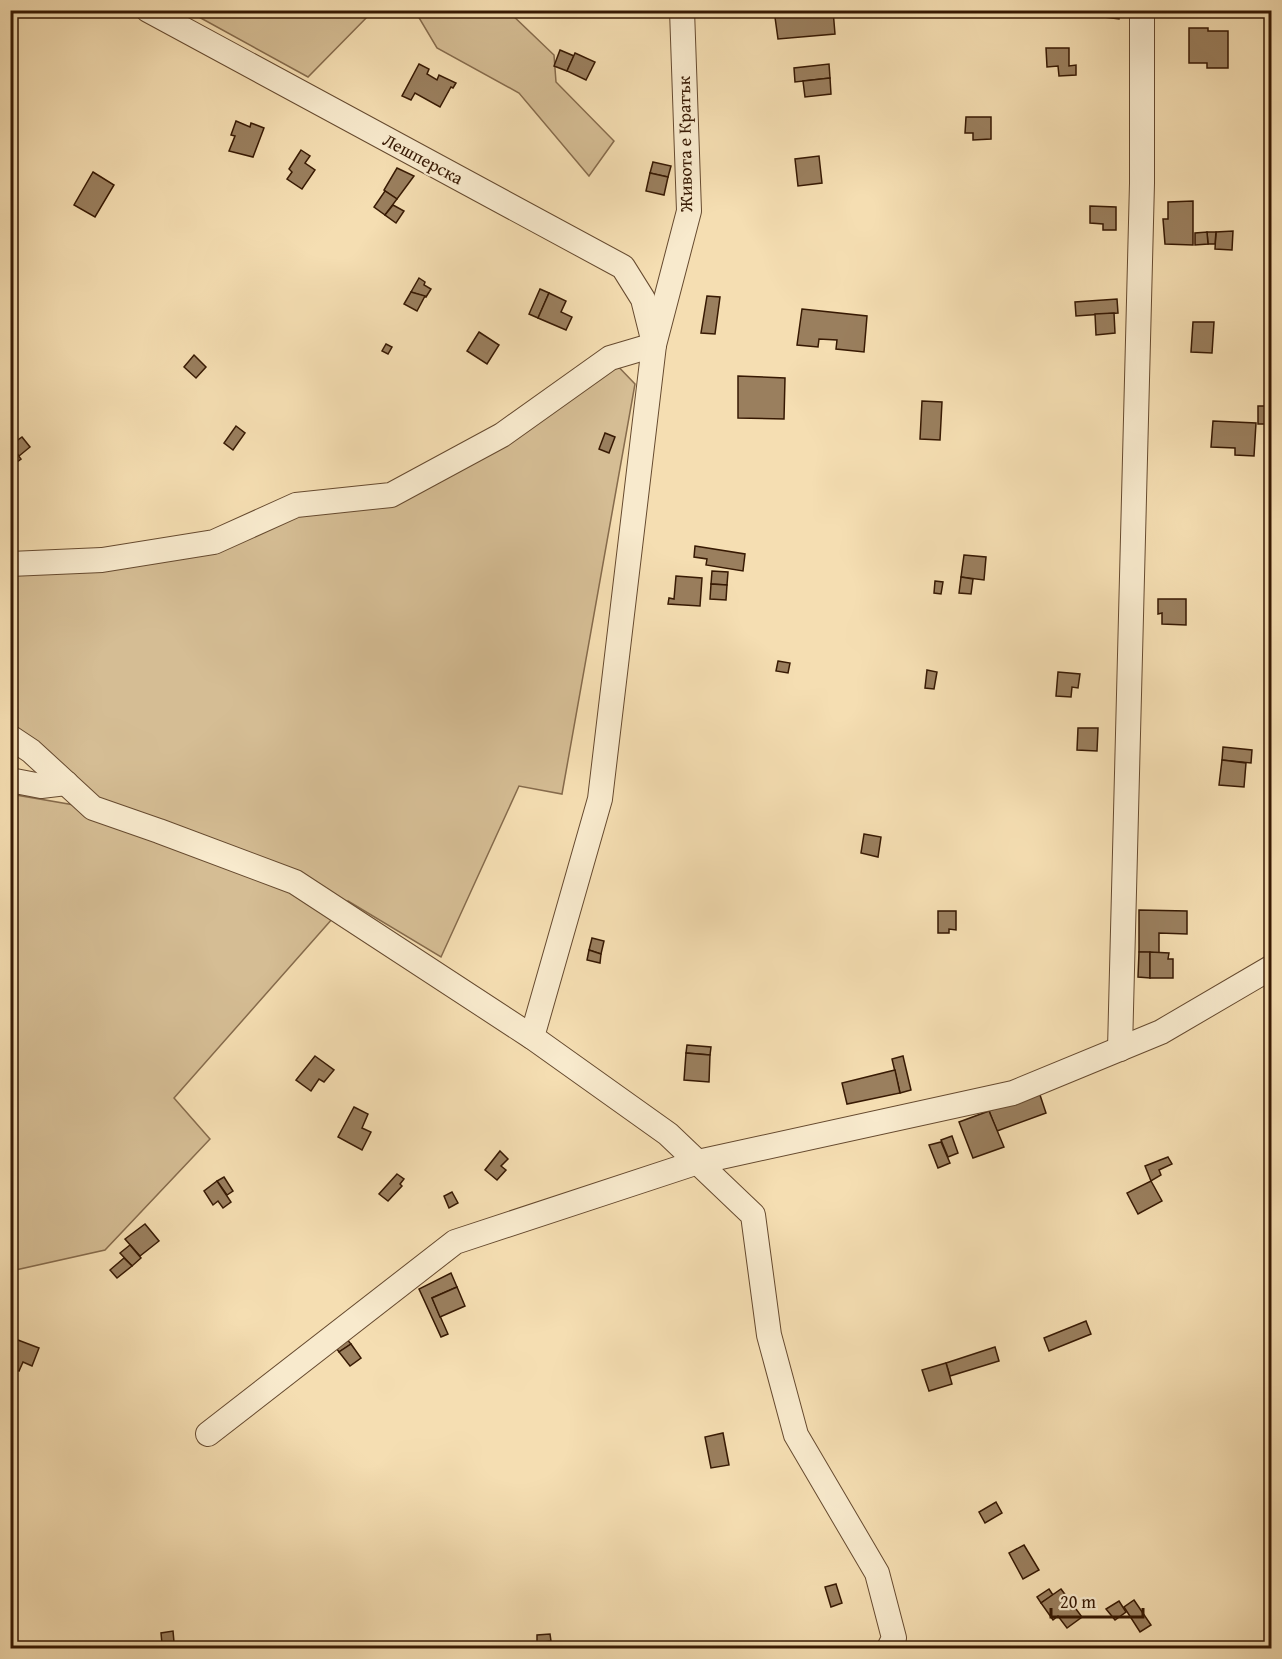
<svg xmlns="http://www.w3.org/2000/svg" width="1282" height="1659" font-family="'Gentium Book Plus',serif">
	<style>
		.green { fill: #d5bd94; stroke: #866b4c; stroke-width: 1.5 }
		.building { fill: #9a7f5e; stroke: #371903; stroke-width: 1.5 }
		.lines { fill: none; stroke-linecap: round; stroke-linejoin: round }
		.street-casing { stroke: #664a2f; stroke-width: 26 }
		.street { stroke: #f8eacd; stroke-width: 24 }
		.labels { text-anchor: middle; stroke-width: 4.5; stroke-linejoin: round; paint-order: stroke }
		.street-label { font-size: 18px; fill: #371903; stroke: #f8eacd }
	</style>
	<rect width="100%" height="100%" fill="#f5deb2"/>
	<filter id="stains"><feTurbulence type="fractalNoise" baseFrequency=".00333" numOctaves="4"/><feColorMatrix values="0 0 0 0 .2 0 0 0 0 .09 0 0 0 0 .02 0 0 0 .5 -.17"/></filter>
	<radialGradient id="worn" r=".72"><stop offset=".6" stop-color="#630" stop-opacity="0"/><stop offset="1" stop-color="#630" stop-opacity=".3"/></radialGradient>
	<g class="green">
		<polygon points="188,11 373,11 308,77"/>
		<polygon points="415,11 508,11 554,55 556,82 614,141 589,176 519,93 437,48"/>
		<polygon points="610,358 635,384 562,794 519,786 441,957 348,901 174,1098 210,1139 105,1250 11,1271 10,794 92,808 11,737 11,564 214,542 296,505 391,495"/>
	</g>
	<g class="building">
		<polygon points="774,10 833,10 835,34 778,39"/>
		<polygon points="1074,10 1120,10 1119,19 1073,13"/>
		<polygon points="1189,28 1208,28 1208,31 1228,31 1228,68 1207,68 1207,63 1189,63"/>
		<polygon points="1046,48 1069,48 1069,66 1076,65 1076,75 1059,76 1058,66 1047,67"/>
		<polygon points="560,50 574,56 567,71 554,66"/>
		<polygon points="575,53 595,62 586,80 567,71"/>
		<polygon points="419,64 429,69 427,74 437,80 439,75 456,83 453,88 451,87 440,107 415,93 411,100 402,96"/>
		<polygon points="829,64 830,78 795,82 794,68"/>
		<polygon points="830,78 831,94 805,97 803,81"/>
		<polygon points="966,117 991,117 991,139 973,140 973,133 965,133"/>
		<polygon points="236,121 250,127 251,123 264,128 253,157 229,151 235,136 231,135"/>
		<polygon points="301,150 310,156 305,163 315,170 302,189 287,179 292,172 289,169"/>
		<polygon points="819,156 822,183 798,186 795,159"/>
		<polygon points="653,162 671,166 668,177 650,173"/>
		<polygon points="397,168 414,176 397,199 384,190"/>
		<polygon points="93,172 114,185 95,217 74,205"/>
		<polygon points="650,173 668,177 664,195 646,191"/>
		<polygon points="385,191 397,199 385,215 374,207"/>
		<polygon points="1193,201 1193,245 1165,244 1163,219 1168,219 1168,202"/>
		<polygon points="393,205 404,211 396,223 385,215"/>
		<polygon points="1090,206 1116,207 1116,230 1103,230 1103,224 1090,223"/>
		<polygon points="1233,231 1232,250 1215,249 1216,232"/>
		<polygon points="1207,232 1216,232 1215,244 1208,244"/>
		<polygon points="1207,232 1208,244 1195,245 1195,233"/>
		<polygon points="419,278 425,282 424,285 431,289 426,297 411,292"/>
		<polygon points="540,289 549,293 538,318 529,314"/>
		<polygon points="411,292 425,296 417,311 404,304"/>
		<polygon points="549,293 566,301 561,312 572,317 566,330 538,318"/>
		<polygon points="707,296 720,297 715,334 701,333"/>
		<polygon points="1117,299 1118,313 1076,316 1075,302"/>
		<polygon points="802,309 867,316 864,352 836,349 837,340 819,339 818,347 797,345"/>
		<polygon points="1114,313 1115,333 1096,335 1095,314"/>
		<polygon points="1193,322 1214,322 1212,353 1191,352"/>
		<polygon points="479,332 499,345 487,364 467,351"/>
		<polygon points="386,344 392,347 388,354 382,351"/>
		<polygon points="194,355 206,367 196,378 184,367"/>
		<polygon points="738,376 785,378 784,419 738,418"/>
		<polygon points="922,401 942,402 940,440 920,439"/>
		<rect x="1258" y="406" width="14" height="18"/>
		<polygon points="1213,421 1256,423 1254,456 1235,455 1235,448 1211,447"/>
		<polygon points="236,426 245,433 233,450 224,443"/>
		<polygon points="605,433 615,437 609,453 599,449"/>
		<polygon points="22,437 30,447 19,456 11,445"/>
		<polygon points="10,445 21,459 10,467"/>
		<polygon points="695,546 745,554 743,571 706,565 707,559 694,557"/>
		<polygon points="964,555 986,557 984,580 961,577"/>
		<polygon points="712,571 728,572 727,585 711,584"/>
		<polygon points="676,576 702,578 700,606 668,604 669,598 674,599"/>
		<polygon points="961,577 973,579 971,594 959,593"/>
		<polygon points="935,581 943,582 941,594 934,593"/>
		<polygon points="711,584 727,585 726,600 710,599"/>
		<polygon points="1158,599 1186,599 1186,625 1162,624 1162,613 1158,614"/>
		<polygon points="778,661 790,663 788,673 776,671"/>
		<polygon points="927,670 937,672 934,689 925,688"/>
		<polygon points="1058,672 1080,674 1078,688 1072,687 1071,697 1056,696"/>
		<polygon points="1078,728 1098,728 1097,751 1077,750"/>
		<polygon points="1223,747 1252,750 1251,763 1222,760"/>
		<polygon points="1222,760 1246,763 1244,787 1219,785"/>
		<polygon points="864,834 881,837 878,857 861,853"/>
		<polygon points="1272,897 1272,910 1268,911 1266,898"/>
		<polygon points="1139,910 1187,911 1187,934 1159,933 1159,953 1139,952"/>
		<polygon points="938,911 956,911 956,930 949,929 949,933 938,933"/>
		<polygon points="592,938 604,941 601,954 589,950"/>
		<polygon points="589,950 601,954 600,963 587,960"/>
		<polygon points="1139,952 1150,952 1150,978 1138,977"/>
		<polygon points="1150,952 1169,953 1168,959 1173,959 1173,978 1150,978"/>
		<polygon points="687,1045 711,1047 710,1055 686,1053"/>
		<polygon points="686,1053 710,1055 709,1082 684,1080"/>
		<polygon points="315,1056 334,1070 324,1082 319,1079 311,1091 296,1080"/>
		<polygon points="903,1056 911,1090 900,1093 892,1059"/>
		<polygon points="895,1070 900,1093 847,1104 842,1083"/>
		<polygon points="1039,1092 1046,1113 997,1131 989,1111"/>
		<polygon points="354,1107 368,1114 362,1128 371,1132 362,1150 338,1137"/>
		<polygon points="989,1111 1004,1147 973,1158 959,1122"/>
		<polygon points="952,1136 958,1153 948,1157 941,1140"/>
		<polygon points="941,1142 950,1163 938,1168 929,1145"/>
		<polygon points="500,1151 508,1159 501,1166 506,1170 497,1180 485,1170"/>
		<polygon points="1168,1157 1172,1164 1159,1170 1161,1175 1151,1181 1145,1166"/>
		<polygon points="397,1174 404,1179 400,1184 402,1186 388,1201 379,1194"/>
		<polygon points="224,1177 233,1191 227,1195 217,1181"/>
		<polygon points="217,1181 231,1202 223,1208 218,1201 213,1205 204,1191"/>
		<polygon points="1151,1181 1162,1201 1138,1214 1127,1193"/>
		<polygon points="452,1192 458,1203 449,1208 444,1196"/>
		<polygon points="145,1224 159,1241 140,1256 125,1239"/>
		<polygon points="130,1245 141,1258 132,1266 120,1253"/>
		<polygon points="124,1258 132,1266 117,1278 110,1270"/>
		<polygon points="451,1273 457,1287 432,1298 448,1334 441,1337 419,1289"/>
		<polygon points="457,1287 465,1306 440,1317 432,1298"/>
		<polygon points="1086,1321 1091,1334 1049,1351 1044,1338"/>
		<polygon points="10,1337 39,1348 32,1366 23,1362 19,1371 10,1368"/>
		<polygon points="345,1337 351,1344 339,1352 334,1345"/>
		<polygon points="351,1344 361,1358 350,1366 339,1352"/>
		<polygon points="995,1347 999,1361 950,1376 946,1363"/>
		<polygon points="946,1363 952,1384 929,1391 922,1370"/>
		<polygon points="723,1433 729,1465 711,1468 705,1437"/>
		<polygon points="996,1502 1002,1513 985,1523 979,1512"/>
		<polygon points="1024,1545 1039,1570 1023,1579 1009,1553"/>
		<polygon points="836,1584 842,1603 831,1607 825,1587"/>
		<polygon points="1049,1589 1053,1595 1041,1603 1037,1597"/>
		<polygon points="1061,1589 1082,1617 1067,1628 1058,1616 1053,1620 1041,1603"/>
		<polygon points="1134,1600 1151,1625 1140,1632 1124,1607"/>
		<polygon points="1119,1601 1126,1612 1115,1620 1106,1609"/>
		<polygon points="173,1631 174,1642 162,1644 161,1633"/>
		<polygon points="550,1634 551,1641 537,1643 537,1635"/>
	</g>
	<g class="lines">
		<g class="street-casing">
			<g id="street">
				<polyline points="148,10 623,267 643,299 654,343"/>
				<polyline points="682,10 689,211 654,345 600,799 532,1037 668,1134 753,1215 769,1335 796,1435 877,1573 894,1638 889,1648"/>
				<polyline points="10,564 102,560 214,542 296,505 391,495 502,435 610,358 654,345"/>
				<polyline points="10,737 31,751 93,808 159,831 295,882 532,1037"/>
				<polyline points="10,780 41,786 66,783"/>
				<polyline points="1120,1049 1142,183 1142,10"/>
				<polyline points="208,1434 455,1242 698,1162 1013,1093 1161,1032 1272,967"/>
			</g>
		</g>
		<use href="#street" class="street"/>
	</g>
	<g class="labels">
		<g class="street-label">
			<text transform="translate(685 144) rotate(-91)" y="6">Живота е Кратък</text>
			<text transform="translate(423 159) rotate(28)" y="6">Лешперска</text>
		</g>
	</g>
	<rect width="1282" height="1659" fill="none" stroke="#f5deb2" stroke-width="36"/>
	<rect x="12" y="12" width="1258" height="1635" fill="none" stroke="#371903" stroke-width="3"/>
	<rect x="18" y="18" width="1246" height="1623" fill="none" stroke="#371903" stroke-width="1.5"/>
	<path d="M1051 1608v9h92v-9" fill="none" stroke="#371903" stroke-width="3"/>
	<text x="1060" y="1608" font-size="18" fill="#371903" stroke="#f8eacd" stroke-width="4.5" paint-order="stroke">20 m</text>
	<rect width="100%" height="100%" filter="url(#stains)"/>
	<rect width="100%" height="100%" fill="url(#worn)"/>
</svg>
